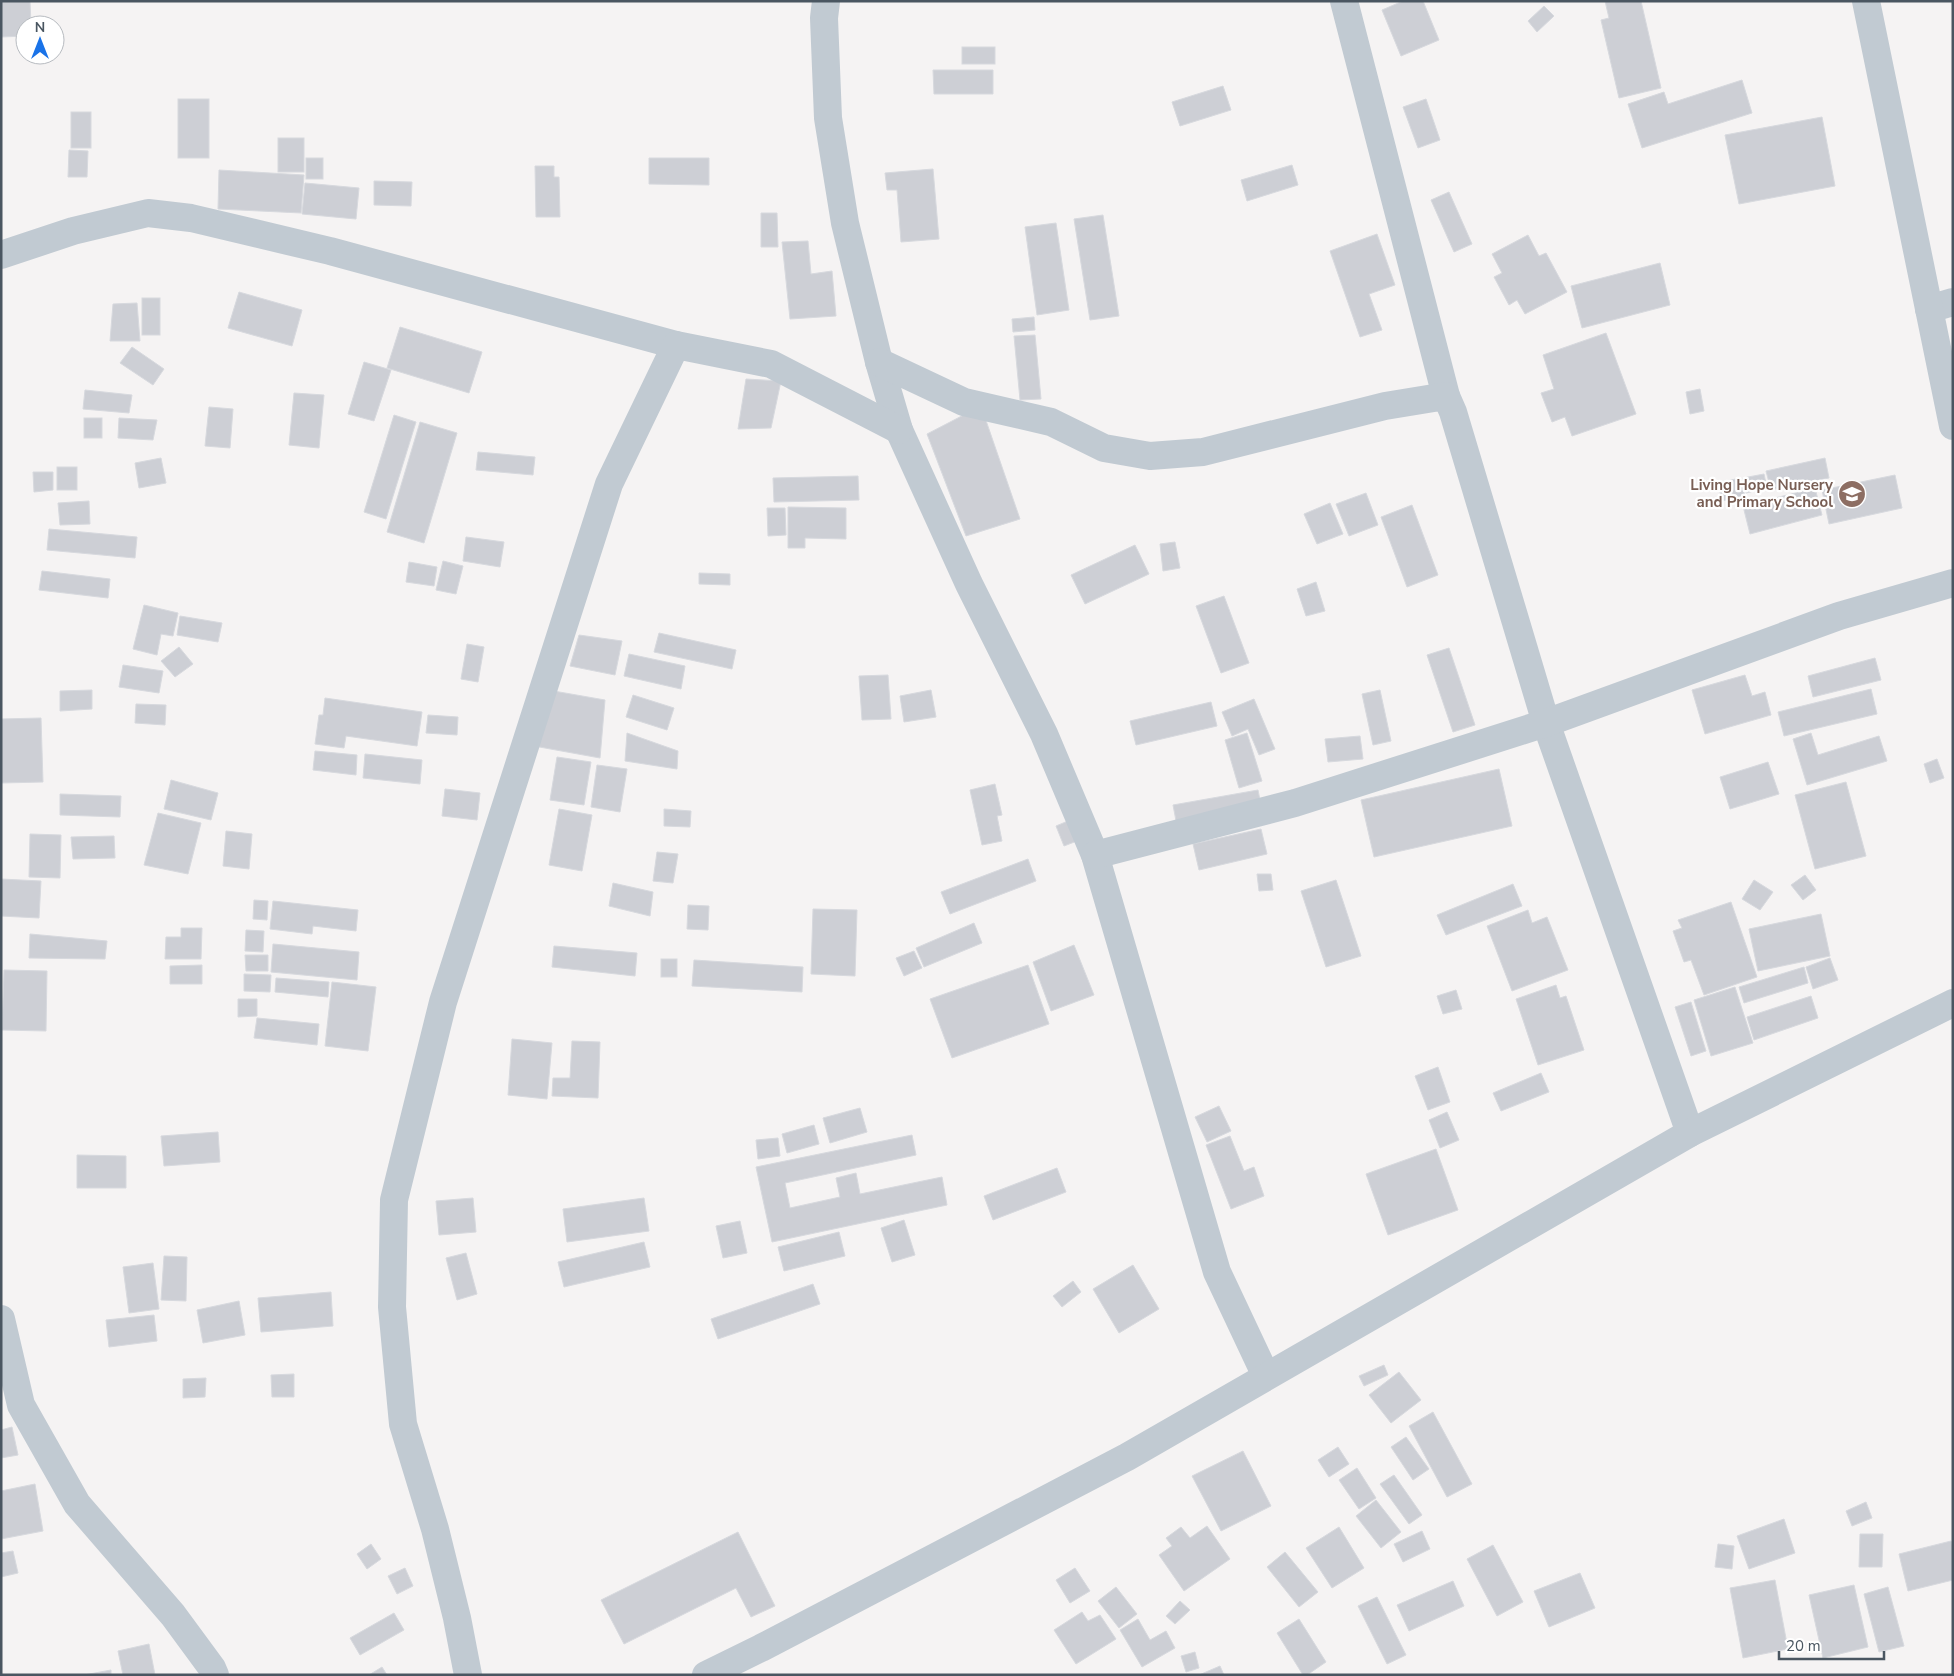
<svg xmlns="http://www.w3.org/2000/svg" width="1954" height="1676" font-family="'Nunito Sans',sans-serif">
	<style>
		.building { fill: #cdcfd5; stroke: #d7d9de }
		.lines { fill: none; stroke-linecap: round; stroke-linejoin: round }
		.minor { stroke: #c1cad2; stroke-width: 28 }
		.tertiary { stroke: #c1cad2; stroke-width: 28 }
		.labels { text-anchor: middle; stroke-width: 4.5; stroke-linejoin: round; paint-order: stroke }
		.education-label { font-size: 15px; font-weight: bold; fill: #785e54; stroke: #fff; text-anchor: end }
	</style>
	<rect width="100%" height="100%" fill="#f5f3f3"/>
	<g class="building">
		<polygon points="1,1 30,1 31,25 25,25 25,36 1,37"/>
		<polygon points="1403,1 1423,1 1439,40 1401,56 1382,10"/>
		<polygon points="1605,1 1641,1 1661,88 1619,98 1601,20 1609,18"/>
		<polygon points="1544,6 1554,16 1537,32 1528,21"/>
		<rect x="962" y="47" width="33" height="17"/>
		<polygon points="933,70 993,70 993,94 934,94"/>
		<polygon points="1742,80 1752,113 1642,148 1628,104 1664,92 1668,104"/>
		<polygon points="1223,86 1231,110 1180,126 1172,102"/>
		<rect x="178" y="99" width="31" height="59"/>
		<polygon points="1426,99 1440,140 1418,148 1403,107"/>
		<rect x="71" y="112" width="20" height="36"/>
		<polygon points="1822,117 1835,186 1739,204 1725,135"/>
		<rect x="278" y="138" width="26" height="34"/>
		<polygon points="69,150 88,151 87,177 68,177"/>
		<rect x="306" y="158" width="17" height="21"/>
		<polygon points="649,158 709,158 709,185 649,184"/>
		<polygon points="1292,165 1298,185 1247,201 1241,180"/>
		<polygon points="535,166 554,166 554,177 559,177 560,217 536,217"/>
		<polygon points="933,169 939,239 901,242 897,190 887,190 885,173"/>
		<polygon points="219,170 304,175 301,213 218,209"/>
		<polygon points="374,181 412,182 411,206 374,205"/>
		<polygon points="305,183 359,188 356,219 302,214"/>
		<polygon points="1449,192 1472,244 1454,252 1431,200"/>
		<polygon points="761,213 777,213 778,247 761,247"/>
		<polygon points="1103,215 1119,316 1090,320 1074,219"/>
		<polygon points="1056,223 1069,310 1037,315 1025,227"/>
		<polygon points="1377,234 1395,285 1369,294 1382,330 1360,337 1330,251"/>
		<polygon points="1528,235 1539,256 1546,253 1567,292 1525,314 1517,300 1509,305 1494,277 1502,273 1492,254"/>
		<polygon points="808,241 811,274 832,271 836,316 790,319 782,242"/>
		<polygon points="1660,263 1670,305 1582,328 1571,286"/>
		<polygon points="239,292 302,310 292,346 228,328"/>
		<rect x="142" y="298" width="18" height="37"/>
		<polygon points="137,303 140,341 110,341 113,304"/>
		<polygon points="1034,317 1035,330 1013,332 1012,319"/>
		<polygon points="400,327 482,352 469,393 387,368"/>
		<polygon points="1606,333 1636,414 1572,436 1565,417 1552,422 1541,393 1554,389 1543,355"/>
		<polygon points="1035,335 1041,399 1020,400 1014,336"/>
		<polygon points="132,347 164,369 153,385 120,363"/>
		<polygon points="364,362 391,370 374,421 348,414"/>
		<polygon points="746,379 781,381 771,428 738,429"/>
		<polygon points="1700,389 1704,411 1690,414 1686,392"/>
		<polygon points="85,390 132,395 129,413 83,409"/>
		<polygon points="294,393 324,395 319,448 289,445"/>
		<polygon points="981,406 1020,519 966,536 927,434"/>
		<polygon points="209,407 233,409 230,448 205,446"/>
		<polygon points="394,415 416,422 386,519 364,512"/>
		<rect x="84" y="418" width="18" height="20"/>
		<polygon points="119,418 157,420 153,440 118,438"/>
		<polygon points="420,422 457,433 424,543 387,532"/>
		<polygon points="478,452 535,457 533,475 476,470"/>
		<polygon points="161,458 166,483 139,488 135,463"/>
		<polygon points="1825,458 1829,478 1771,490 1766,471"/>
		<rect x="57" y="467" width="20" height="23"/>
		<polygon points="33,472 53,472 53,490 34,492"/>
		<polygon points="1764,474 1767,488 1746,493 1743,478"/>
		<polygon points="1895,475 1902,508 1829,524 1822,490"/>
		<polygon points="858,476 859,500 774,502 773,478"/>
		<polygon points="1740,478 1745,496 1722,501 1718,483"/>
		<polygon points="1815,488 1822,515 1750,534 1743,506"/>
		<polygon points="1366,493 1378,525 1349,536 1336,504"/>
		<polygon points="89,501 90,524 60,525 58,503"/>
		<polygon points="1330,503 1343,534 1317,544 1304,514"/>
		<polygon points="1412,505 1438,575 1407,587 1381,517"/>
		<polygon points="788,507 846,508 846,539 805,538 805,548 788,548"/>
		<polygon points="767,508 785,508 786,535 768,536"/>
		<polygon points="49,529 137,537 135,558 47,550"/>
		<polygon points="466,537 504,542 500,567 463,561"/>
		<polygon points="1175,542 1180,568 1163,571 1160,544"/>
		<polygon points="1135,545 1149,574 1085,604 1071,575"/>
		<polygon points="443,561 463,566 456,594 436,590"/>
		<polygon points="409,562 437,567 434,586 406,582"/>
		<polygon points="42,571 110,579 108,598 39,590"/>
		<polygon points="699,573 730,574 730,585 699,584"/>
		<polygon points="1316,582 1325,611 1306,616 1297,589"/>
		<polygon points="1224,596 1249,663 1221,673 1196,606"/>
		<polygon points="144,605 178,613 173,636 161,634 157,655 133,649"/>
		<polygon points="180,616 222,623 218,642 177,635"/>
		<polygon points="659,633 736,650 732,669 654,652"/>
		<polygon points="579,635 622,641 615,675 570,666"/>
		<polygon points="467,644 484,647 478,682 461,679"/>
		<polygon points="179,647 193,664 175,677 161,661"/>
		<polygon points="1449,648 1475,725 1453,732 1427,655"/>
		<polygon points="629,654 685,666 681,689 624,676"/>
		<polygon points="1875,658 1881,680 1813,697 1808,676"/>
		<polygon points="123,665 163,671 159,693 119,687"/>
		<polygon points="888,675 891,719 862,720 859,676"/>
		<polygon points="1745,675 1752,696 1765,692 1771,715 1705,734 1692,690"/>
		<polygon points="1871,689 1877,714 1784,736 1778,712"/>
		<polygon points="92,690 92,709 60,711 60,691"/>
		<polygon points="548,690 605,700 600,758 534,746"/>
		<polygon points="931,690 936,717 904,722 900,696"/>
		<polygon points="1380,690 1391,741 1373,745 1362,694"/>
		<polygon points="633,695 674,708 667,730 626,717"/>
		<polygon points="325,698 422,712 417,746 346,736 344,748 315,744 319,715 323,715"/>
		<polygon points="1254,699 1275,749 1259,755 1248,729 1232,736 1222,712"/>
		<polygon points="1211,702 1217,726 1136,745 1130,721"/>
		<polygon points="136,704 166,705 165,725 135,723"/>
		<polygon points="428,715 458,717 457,735 426,733"/>
		<polygon points="41,718 43,782 1,783 1,719"/>
		<polygon points="627,733 678,751 677,769 625,761"/>
		<polygon points="1247,733 1262,781 1239,788 1225,740"/>
		<polygon points="1811,733 1818,755 1879,736 1887,761 1807,785 1793,739"/>
		<polygon points="1360,736 1363,759 1328,762 1325,739"/>
		<polygon points="315,751 357,755 356,775 313,770"/>
		<polygon points="365,754 422,760 420,784 363,778"/>
		<polygon points="557,757 591,762 584,805 550,800"/>
		<polygon points="1937,759 1944,778 1930,783 1924,764"/>
		<polygon points="1768,762 1779,794 1730,809 1720,777"/>
		<polygon points="597,765 627,769 620,812 591,807"/>
		<polygon points="1499,769 1512,826 1374,857 1361,800"/>
		<polygon points="171,780 218,793 211,820 164,809"/>
		<polygon points="1846,782 1866,856 1815,869 1795,795"/>
		<polygon points="995,784 1002,815 997,816 1002,841 982,845 970,790"/>
		<polygon points="445,789 480,793 477,820 442,816"/>
		<polygon points="1258,790 1262,810 1177,826 1173,805"/>
		<polygon points="60,794 121,796 120,817 60,815"/>
		<polygon points="559,809 592,815 582,871 549,865"/>
		<polygon points="664,809 691,811 690,827 664,826"/>
		<polygon points="158,813 201,823 188,874 144,865"/>
		<polygon points="1068,821 1077,841 1064,846 1056,826"/>
		<polygon points="1261,829 1267,854 1199,870 1193,844"/>
		<polygon points="226,831 252,834 249,869 223,866"/>
		<polygon points="30,834 61,835 60,878 29,877"/>
		<polygon points="114,836 115,858 73,859 71,837"/>
		<polygon points="657,852 678,854 673,883 653,881"/>
		<polygon points="1028,859 1036,881 950,914 941,892"/>
		<polygon points="1257,874 1271,874 1273,890 1259,891"/>
		<polygon points="1805,875 1816,890 1803,900 1791,885"/>
		<polygon points="1,879 41,881 39,918 1,916"/>
		<polygon points="1336,880 1361,956 1326,967 1301,891"/>
		<polygon points="1754,880 1773,892 1760,910 1742,899"/>
		<polygon points="613,883 653,892 650,916 609,906"/>
		<polygon points="1513,884 1522,906 1446,935 1437,915"/>
		<polygon points="254,900 268,901 267,920 253,919"/>
		<polygon points="273,901 358,910 356,931 313,926 312,934 270,929"/>
		<polygon points="1731,902 1757,977 1704,995 1691,960 1684,962 1673,931 1682,928 1678,920"/>
		<polygon points="688,905 709,906 708,930 687,929"/>
		<polygon points="813,909 857,910 855,976 811,974"/>
		<polygon points="1528,910 1532,923 1547,917 1568,970 1512,991 1487,926"/>
		<polygon points="1821,914 1830,956 1758,971 1749,929"/>
		<polygon points="974,923 982,943 924,967 916,948"/>
		<polygon points="181,928 202,928 201,959 165,959 166,937 181,937"/>
		<polygon points="246,930 264,931 263,952 245,951"/>
		<polygon points="30,934 107,941 105,959 29,958"/>
		<polygon points="273,944 359,952 357,980 271,972"/>
		<polygon points="1074,945 1094,995 1051,1011 1033,962"/>
		<polygon points="554,946 637,953 635,976 552,967"/>
		<polygon points="914,951 922,968 904,976 896,958"/>
		<polygon points="245,955 268,955 268,971 246,971"/>
		<polygon points="1830,958 1838,980 1813,989 1806,967"/>
		<rect x="661" y="959" width="16" height="18"/>
		<polygon points="694,960 803,967 802,992 692,986"/>
		<polygon points="202,965 202,984 170,984 170,966"/>
		<polygon points="1028,965 1049,1024 952,1058 930,999"/>
		<polygon points="1804,967 1808,983 1744,1003 1739,987"/>
		<polygon points="4,970 47,971 46,1031 2,1030"/>
		<polygon points="244,974 271,975 270,992 244,991"/>
		<polygon points="276,978 329,982 328,997 275,992"/>
		<polygon points="332,982 376,987 368,1051 325,1046"/>
		<polygon points="1556,985 1560,998 1566,996 1584,1050 1538,1065 1516,999"/>
		<polygon points="1735,987 1753,1043 1711,1056 1694,1000"/>
		<polygon points="1456,990 1462,1009 1443,1014 1437,996"/>
		<polygon points="1811,996 1818,1018 1754,1040 1747,1017"/>
		<polygon points="238,999 257,999 257,1016 238,1017"/>
		<polygon points="1691,1002 1706,1051 1691,1056 1675,1007"/>
		<polygon points="257,1018 319,1024 317,1045 254,1038"/>
		<polygon points="512,1039 552,1043 547,1099 508,1095"/>
		<polygon points="572,1041 600,1042 598,1098 552,1096 553,1078 570,1078"/>
		<polygon points="1438,1067 1450,1102 1428,1110 1415,1076"/>
		<polygon points="1541,1073 1549,1092 1501,1111 1493,1093"/>
		<polygon points="1219,1106 1231,1131 1207,1142 1195,1117"/>
		<polygon points="860,1108 867,1132 830,1143 823,1118"/>
		<polygon points="1447,1112 1459,1140 1440,1148 1429,1120"/>
		<polygon points="814,1125 819,1144 787,1153 782,1134"/>
		<polygon points="218,1132 220,1162 164,1166 161,1136"/>
		<polygon points="912,1135 916,1155 785,1183 790,1208 840,1197 836,1178 856,1173 860,1194 942,1177 947,1205 772,1242 756,1167"/>
		<polygon points="1230,1136 1244,1171 1254,1167 1264,1196 1231,1209 1206,1145"/>
		<polygon points="778,1138 780,1156 758,1159 756,1140"/>
		<polygon points="1436,1149 1458,1210 1388,1235 1366,1174"/>
		<polygon points="77,1155 126,1156 126,1188 77,1188"/>
		<polygon points="1057,1168 1066,1192 993,1220 984,1196"/>
		<polygon points="473,1198 476,1232 439,1235 436,1201"/>
		<polygon points="644,1198 649,1231 567,1242 563,1209"/>
		<polygon points="904,1220 915,1255 892,1262 881,1228"/>
		<polygon points="740,1221 747,1253 723,1258 716,1226"/>
		<polygon points="839,1232 845,1256 784,1271 778,1247"/>
		<polygon points="644,1242 650,1267 564,1287 558,1262"/>
		<polygon points="466,1253 477,1294 457,1300 446,1258"/>
		<polygon points="164,1256 187,1257 186,1301 161,1300"/>
		<polygon points="153,1263 159,1309 129,1313 123,1267"/>
		<polygon points="1133,1265 1159,1309 1119,1333 1093,1289"/>
		<polygon points="1073,1281 1081,1292 1062,1307 1053,1296"/>
		<polygon points="813,1284 820,1304 718,1339 711,1319"/>
		<polygon points="331,1292 333,1326 261,1332 258,1298"/>
		<polygon points="239,1301 245,1335 203,1343 197,1310"/>
		<polygon points="154,1315 157,1341 109,1347 106,1320"/>
		<polygon points="1384,1365 1388,1375 1364,1386 1359,1376"/>
		<polygon points="1399,1372 1421,1400 1391,1423 1369,1395"/>
		<polygon points="294,1374 294,1397 272,1397 271,1375"/>
		<polygon points="206,1378 205,1397 183,1398 183,1379"/>
		<polygon points="1433,1412 1472,1484 1447,1497 1409,1426"/>
		<polygon points="12,1427 18,1455 1,1458 1,1430"/>
		<polygon points="1406,1437 1429,1469 1413,1480 1391,1447"/>
		<polygon points="1338,1447 1349,1464 1329,1477 1318,1460"/>
		<polygon points="1243,1451 1271,1506 1221,1531 1192,1476"/>
		<polygon points="1357,1468 1376,1498 1359,1509 1339,1480"/>
		<polygon points="1394,1475 1422,1515 1409,1524 1380,1484"/>
		<polygon points="35,1484 43,1531 1,1539 1,1491"/>
		<polygon points="1376,1500 1401,1532 1381,1548 1356,1516"/>
		<polygon points="1866,1502 1872,1518 1852,1526 1846,1511"/>
		<polygon points="1784,1519 1795,1553 1749,1569 1737,1536"/>
		<polygon points="1207,1526 1230,1559 1184,1591 1159,1555 1172,1546 1166,1538 1181,1527 1190,1538"/>
		<polygon points="1339,1527 1364,1568 1332,1588 1306,1548"/>
		<polygon points="1422,1531 1430,1549 1403,1562 1394,1544"/>
		<polygon points="738,1532 775,1606 751,1617 736,1588 624,1644 601,1600"/>
		<polygon points="1860,1534 1883,1534 1882,1567 1859,1567"/>
		<polygon points="1951,1541 1953,1548 1953,1580 1908,1591 1899,1554"/>
		<polygon points="371,1544 381,1559 367,1569 357,1554"/>
		<polygon points="1718,1544 1734,1546 1732,1569 1715,1567"/>
		<polygon points="1493,1545 1523,1602 1497,1616 1467,1559"/>
		<polygon points="13,1551 18,1573 1,1577 1,1553"/>
		<polygon points="1285,1552 1318,1592 1299,1607 1267,1567"/>
		<polygon points="405,1568 413,1586 397,1594 388,1576"/>
		<polygon points="1075,1568 1090,1591 1070,1603 1056,1580"/>
		<polygon points="1580,1573 1595,1608 1549,1627 1534,1591"/>
		<polygon points="1775,1580 1788,1649 1743,1658 1730,1588"/>
		<polygon points="1453,1581 1464,1606 1409,1631 1397,1605"/>
		<polygon points="1854,1585 1868,1647 1823,1658 1809,1595"/>
		<polygon points="1116,1587 1137,1614 1119,1628 1098,1601"/>
		<polygon points="1888,1587 1904,1646 1879,1652 1864,1594"/>
		<polygon points="1377,1597 1406,1655 1387,1664 1358,1606"/>
		<polygon points="1180,1601 1190,1610 1175,1624 1166,1616"/>
		<polygon points="1082,1612 1088,1621 1100,1615 1116,1639 1076,1664 1054,1630"/>
		<polygon points="394,1613 404,1630 360,1655 350,1638"/>
		<polygon points="1138,1619 1150,1640 1166,1631 1175,1648 1142,1667 1120,1630"/>
		<polygon points="1299,1619 1326,1662 1307,1675 1303,1675 1277,1633"/>
		<polygon points="149,1644 155,1675 123,1675 118,1651"/>
		<polygon points="1195,1652 1199,1668 1186,1672 1181,1656"/>
		<polygon points="1220,1666 1224,1675 1199,1675"/>
		<polygon points="382,1667 387,1675 369,1675"/>
		<polygon points="111,1670 111,1675 84,1675"/>
	</g>
	<g class="lines">
		<g class="minor">
			<polyline points="826,1 824,18 828,118 845,223 879,362 899,430 969,584 1044,734 1095,855 1217,1272 1266,1376"/>
			<polyline points="1344,1 1446,396"/>
			<polyline points="1,255 73,231 148,213 191,218 330,251 676,345"/>
			<polyline points="1929,309 1953,302"/>
			<polyline points="879,362 964,402 1051,422 1104,448 1150,456 1203,452 1385,406 1446,396 1453,412 1546,723 1690,1133"/>
			<polyline points="1095,855 1295,803 1546,723 1839,616 1953,583"/>
			<polyline points="1,1319 21,1405 77,1504 173,1615 212,1668 215,1675"/>
			<polyline points="468,1675 457,1618 435,1529 403,1424 392,1307 394,1200 443,1002 609,484 676,345 771,364 899,430"/>
			<polyline points="706,1675 761,1648 1127,1457 1690,1133 1953,1003"/>
		</g>
		<polyline class="tertiary" points="1866,1 1953,426"/>
	</g>
	<defs>
		<g id="school-disc" transform="scale(1.4375)"><circle r="9.5" fill="#8d6e63" stroke="#fff"/><path d="M0-5L7-2L0 1L-7-2ZM-4 1L0 2.5L4 1V4Q0 6-4 4Z" fill="#fff"/></g>
	</defs>
	<g fill-rule="evenodd">
		<use href="#school-disc" x="1852" y="494"/>
	</g>
	<g class="labels">
		<g class="education-label">
			<text x="1833" y="490">Living Hope Nursery<tspan x="1833" dy="17">and Primary School</tspan></text>
		</g>
	</g>
	<rect width="1954" height="1676" fill="none" stroke="#4a5661" stroke-width="5"/>
	<g transform="translate(40 40)"><circle r="24" fill="#ffffff" stroke="#b7bbc0"/>
	<path d="M0-4L9 19L0 12L-9 19Z" fill="#1a73e8"/>
	<text y="-8" font-size="14" font-weight="bold" text-anchor="middle" fill="#4a5661">N</text>
	</g>
	<path d="M1779 1651v8h105v-8" fill="none" stroke="#4a5661" stroke-width="2.5"/>
	<text x="1786" y="1651" font-size="15" fill="#4a5661" stroke="#ffffff" stroke-width="4" paint-order="stroke">20 m</text>
</svg>
